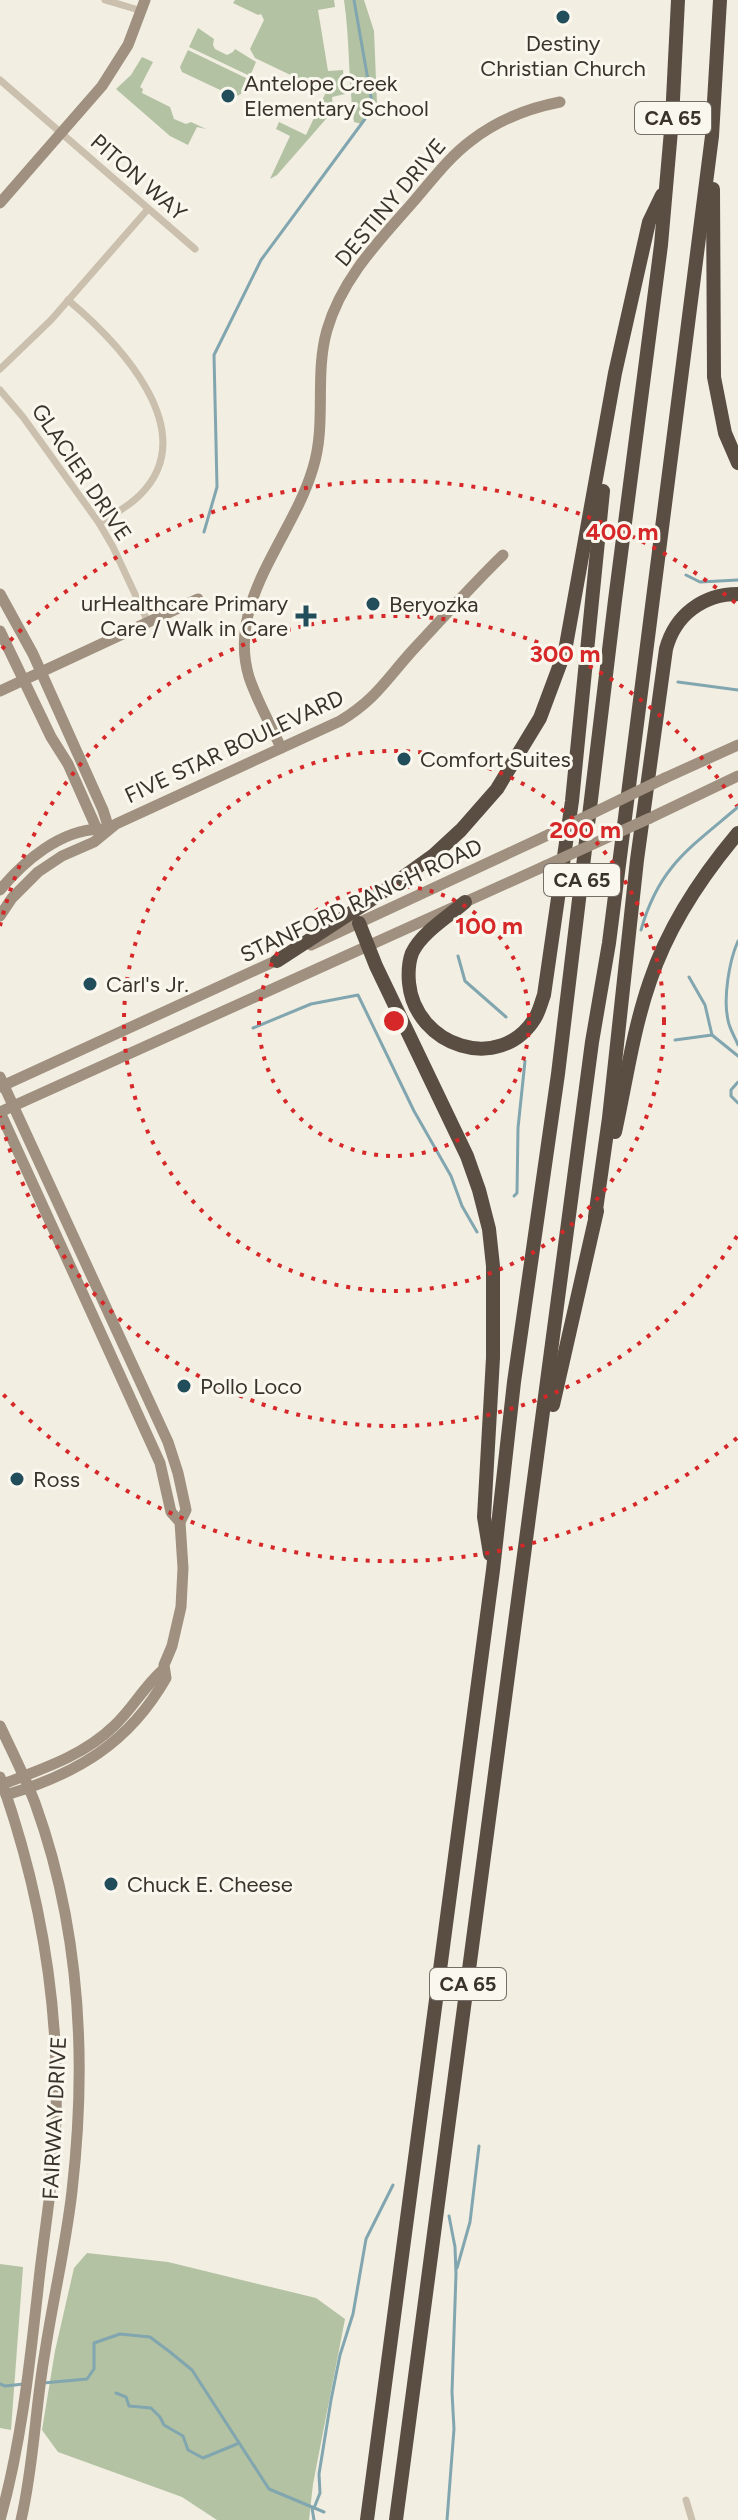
<svg xmlns="http://www.w3.org/2000/svg" width="738" height="2520" font-family="Figtree,sans-serif">
	<style>
		.green { fill: #b2c2a2 }
		.lines { fill: none; stroke-linecap: round; stroke-linejoin: round }
		.stream { stroke: #81a6af; stroke-width: 3 }
		.street { stroke: #cbc0ae; stroke-width: 7 }
		.secondary { stroke: #9f907f; stroke-width: 11 }
		.highway { stroke: #5a4e43; stroke-width: 14 }
		.secondary-bridge { stroke: #9f907f; stroke-width: 11 }
		.ring { fill: none; stroke: #d62828; stroke-width: 4; stroke-dasharray: 4 8 }
		.poi-dot { fill: #224d5a; stroke: #faf7ee; stroke-width: 3 }
		.labels { text-anchor: middle; stroke-width: 6; stroke-linejoin: round; paint-order: stroke }
		.shield { fill: #faf7ee; stroke: #746e66; stroke-width: 2 }
		.shield-label { font-size: 20px; font-weight: bold; fill: #3a332c }
		.poi-label { font-size: 22px; fill: #3a332c; stroke: #faf7ee; text-anchor: start }
		.street-label { font-size: 22px; fill: #3a332c; stroke: #faf7ee }
		.centre { fill: #d62828; stroke: #faf7ee; stroke-width: 4 }
		.ring-label { font-size: 24px; text-anchor: middle; font-weight: bold; fill: #d62828; stroke: #faf7ee; stroke-width: 6; stroke-linejoin: round; paint-order: stroke }
	</style>
	<rect width="100%" height="100%" fill="#f3eee2"/>
	<g class="green">
		<polygon points="235,0 334,0 335,7 318,10 328,71 343,70 345,94 332,97 333,111 277,175 270,179 290,136 276,129 279,122 306,135 326,92 255,58 250,49 264,20 261,14 258,15 233,3"/>
		<path d="M 344,0 L 364,0 L 374,31 L 377,104 L 362,124 L 354,122 C 348,81 350,41 344,0 Z"/>
		<polygon points="198,28 214,39 213,45 215,49 227,55 233,52 235,49 256,62 250,76 189,47"/>
		<polygon points="188,50 248,79 241,94 235,97 182,72 180,67"/>
		<polygon points="142,57 153,62 140,87 143,89 142,93 170,107 174,119 186,124 191,122 206,129 197,127 188,145 170,136 116,89 131,75"/>
		<polygon points="87,2253 168,2262 316,2298 345,2319 313,2484 309,2520 217,2520 182,2497 58,2452 42,2430 55,2351 74,2268"/>
		<polygon points="0,2264 23,2267 11,2430 0,2428"/>
	</g>
	<g class="lines">
		<g class="stream">
			<polyline points="204,532 217,487 214,355 261,260 365,119 372,103 354,0"/>
			<polyline points="686,575 700,582 738,580"/>
			<polyline points="678,682 738,690"/>
			<path d="M 641,930 C 659,866 690,848 738,807"/>
			<path d="M 738,941 C 729,961 723,999 728,1020 C 729,1028 735,1037 738,1045"/>
			<polyline points="458,956 465,981 506,1017"/>
			<polyline points="689,977 705,1005 712,1035"/>
			<polyline points="253,1028 311,1004 358,995 414,1111 451,1176 462,1206 477,1232"/>
			<polyline points="675,1040 712,1035 738,1056"/>
			<polyline points="738,1082 731,1090 731,1096 738,1103"/>
			<polyline points="514,1196 517,1193 518,1128 525,1061"/>
			<polyline points="457,2268 470,2222 479,2146"/>
			<polyline points="43,2383 87,2379 94,2369 94,2343 120,2334 150,2337 170,2352 192,2370 269,2489 324,2512"/>
			<polyline points="0,2384 5,2386 24,2384"/>
			<polyline points="116,2393 126,2397 129,2406 151,2408 160,2417 164,2425 183,2436 188,2450 203,2458 237,2444"/>
			<polyline points="312,2508 314,2520"/>
			<polyline points="314,2508 320,2493 319,2474 331,2400 340,2355 353,2314 366,2239 393,2185"/>
			<polyline points="447,2520 454,2429 452,2392 456,2274 455,2247 449,2216"/>
		</g>
		<g class="street">
			<polyline points="105,0 142,11"/>
			<polyline points="0,80 195,249"/>
			<path d="M 68,300 C 118,342 204,431 140,495 C 128,507 113,515 99,523"/>
			<polyline points="0,369 51,320 148,209"/>
			<polyline points="0,390 23,417 99,523 113,547 148,622"/>
			<polyline points="686,2500 692,2520"/>
		</g>
		<g class="secondary">
			<polyline points="0,203 102,86 128,45 145,0"/>
			<polyline points="0,594 33,654 103,810 109,829"/>
			<polyline points="0,631 51,737 68,764 100,836"/>
			<polyline points="0,691 198,599"/>
			<path d="M 281,748 C 271,725 257,701 249,677 C 226,601 293,537 313,468 C 327,423 314,376 327,330 C 342,278 379,241 414,201 C 432,180 449,157 472,140 C 498,120 529,108 560,102"/>
			<polyline points="665,778 738,745"/>
			<polyline points="650,818 738,776"/>
			<path d="M 0,890 C 24,861 60,830 100,829"/>
			<path d="M 0,916 L 12,898 L 38,872 L 62,856 L 94,842 L 116,824 L 340,721 C 376,699 385,681 412,651 C 442,619 471,586 503,555"/>
			<polyline points="311,945 550,834"/>
			<polyline points="0,1077 168,1442 178,1473 186,1510 180,1522"/>
			<polyline points="0,1087 284,957"/>
			<path d="M 0,1112 L 160,1463 L 171,1512 L 180,1522 L 183,1568 L 181,1607 L 172,1646 L 164,1665 L 166,1678 C 129,1743 77,1774 6,1795"/>
			<polyline points="0,1112 545,866"/>
			<path d="M 0,1726 C 12,1751 25,1777 35,1803 C 80,1927 87,2061 72,2191 C 66,2245 53,2299 45,2352 C 35,2408 34,2465 21,2520"/>
			<path d="M 0,1777 C 42,1895 62,2017 55,2141 C 52,2188 44,2234 39,2280 C 30,2361 22,2441 0,2520"/>
			<path d="M 3,1784 C 42,1769 83,1756 114,1726 C 133,1708 145,1685 164,1669"/>
		</g>
		<g class="highway">
			<polyline points="713,189 714,377 725,433 738,463"/>
			<path d="M 465,902 C 448,917 422,932 412,953 C 408,964 408,972 409,983 C 415,1046 500,1075 535,1018 C 539,1012 541,1003 544,995 L 572,801 L 603,491"/>
			<polyline points="359,923 376,966 467,1156 479,1190 489,1229 493,1266 493,1358 484,1517 490,1554"/>
			<polyline points="277,961 377,896 434,855 461,830 497,789 540,718 565,651 615,373 649,222 662,195"/>
			<path d="M 615,1132 C 626,1082 633,1030 650,981 C 668,927 701,877 738,833"/>
			<path d="M 595,1217 L 609,1118 L 637,860 L 666,649 C 675,615 703,594 738,594"/>
			<polyline points="553,1405 597,1211"/>
			<polyline points="367,2520 493,1570 514,1382 558,1074 615,600 661,245 672,119 678,0"/>
			<polyline points="396,2520 592,1042 609,943 712,136 720,0"/>
		</g>
		<g class="secondary-bridge">
			<polyline points="550,834 665,778"/>
			<polyline points="545,866 650,818"/>
		</g>
	</g>
	<g class="ring">
		<circle cx="394" cy="1021" r="135"/>
		<circle cx="394" cy="1021" r="270"/>
		<path d="M737 1236A405 405 0 0 1 0 1116M0 926A405 405 0 0 1 737 806"/>
		<path d="M737 1438A540 540 0 0 1 2 1393M2 649A540 540 0 0 1 737 604"/>
	</g>
	<g class="poi-dot">
		<circle cx="563" cy="17" r="8"/>
		<circle cx="228" cy="96" r="8"/>
		<circle cx="373" cy="604" r="8"/>
		<path d="M302 604h8v8h8v8h-8v8h-8v-8h-8v-8h8z"/>
		<circle cx="404" cy="759" r="8"/>
		<circle cx="90" cy="984" r="8"/>
		<circle cx="184" cy="1386" r="8"/>
		<circle cx="17" cy="1479" r="8"/>
		<circle cx="111" cy="1884" r="8"/>
	</g>
	<g class="labels">
		<g class="shield">
			<rect x="635" y="102" width="76" height="32" rx="6"/>
			<rect x="544" y="864" width="76" height="32" rx="6"/>
			<rect x="430" y="1968" width="76" height="32" rx="6"/>
		</g>
		<g class="shield-label">
			<text x="673" y="125">CA 65</text>
			<text x="582" y="887">CA 65</text>
			<text x="468" y="1991">CA 65</text>
		</g>
		<g class="poi-label">
			<text x="563" y="51" text-anchor="middle">Destiny<tspan x="563" dy="25">Christian Church</tspan></text>
			<text x="244" y="91">Antelope Creek<tspan x="244" dy="25">Elementary School</tspan></text>
			<text x="288" y="611" text-anchor="end">urHealthcare Primary<tspan x="288" dy="25">Care / Walk in Care</tspan></text>
			<text x="389" y="612">Beryozka</text>
			<text x="420" y="767">Comfort Suites</text>
			<text x="106" y="992">Carl's Jr.</text>
			<text x="200" y="1394">Pollo Loco</text>
			<text x="33" y="1487">Ross</text>
			<text x="127" y="1892">Chuck E. Cheese</text>
		</g>
		<g class="street-label">
			<text transform="translate(139 177) rotate(41)" y="8">PITON WAY</text>
			<text transform="translate(390 202) rotate(-50)" y="8">DESTINY DRIVE</text>
			<text transform="translate(82 472) rotate(56)" y="8">GLACIER DRIVE</text>
			<text transform="translate(234 746) rotate(-25)" y="8">FIVE STAR BOULEVARD</text>
			<text transform="translate(361 900) rotate(-25)" y="8">STANFORD RANCH ROAD</text>
			<text transform="translate(54 2118) rotate(-87)" y="8">FAIRWAY DRIVE</text>
		</g>
	</g>
	<circle cx="394" cy="1021" r="12" class="centre"/>
	<g class="ring-label">
		<text x="622" y="540">400 m</text>
		<text x="565" y="662">300 m</text>
		<text x="585" y="838">200 m</text>
		<text x="489" y="934">100 m</text>
	</g>
</svg>
